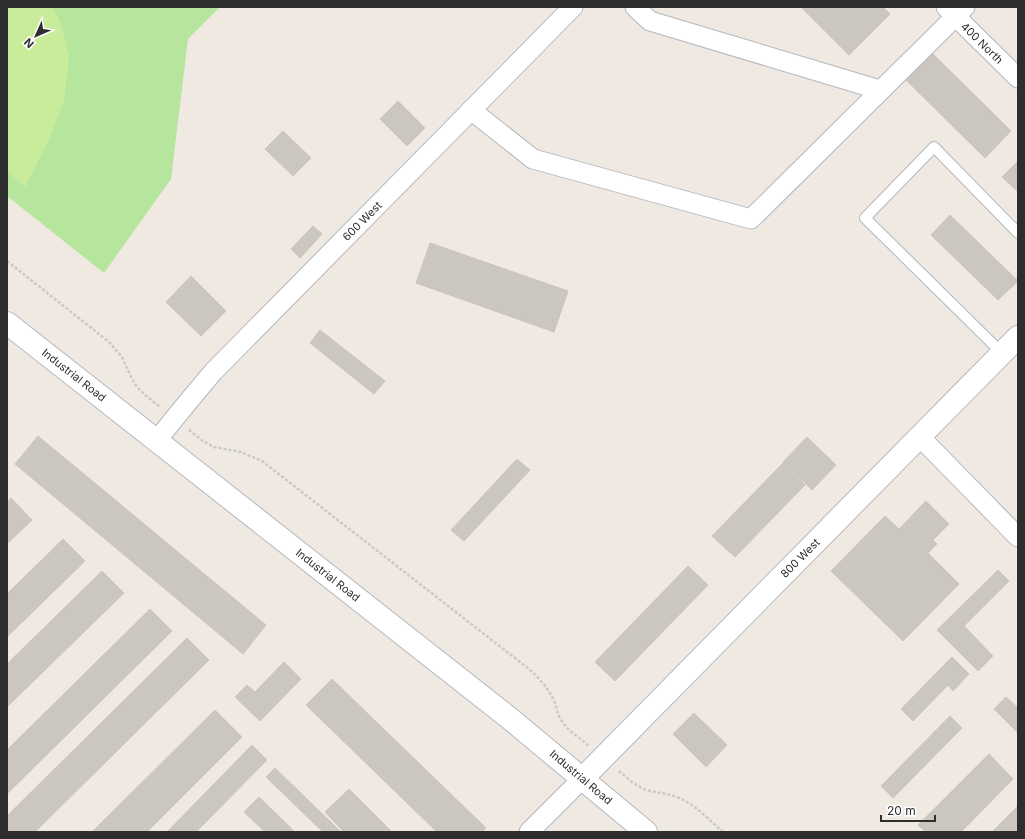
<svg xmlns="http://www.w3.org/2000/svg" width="1025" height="839" font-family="Inter,sans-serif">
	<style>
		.green { fill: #b6e59e }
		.pitch { fill: #c9ec9a }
		.building { fill: #cbc7bf; stroke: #cbc5ba }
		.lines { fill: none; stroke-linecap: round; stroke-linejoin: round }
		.lane-casing { stroke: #b4b7c1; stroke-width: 12 }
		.street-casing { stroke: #b4b7c1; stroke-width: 21 }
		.secondary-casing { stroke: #b4b7c1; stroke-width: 24 }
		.path { stroke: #c9c9c9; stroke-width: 2.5; stroke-dasharray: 3 2; stroke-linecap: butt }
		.lane { stroke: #fff; stroke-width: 10 }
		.street { stroke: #fff; stroke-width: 19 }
		.secondary { stroke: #fff; stroke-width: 22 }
		.labels { text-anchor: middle; stroke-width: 3.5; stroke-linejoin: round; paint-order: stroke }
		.street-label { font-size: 11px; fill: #2e2e2e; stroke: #fff }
	</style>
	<rect width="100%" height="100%" fill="#efe9e1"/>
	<polygon class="green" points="7,7 220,7 188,39 171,179 104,273 7,196"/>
	<polygon class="pitch" points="7,7 52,7 59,18 69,55 64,101 48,142 25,187 7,171"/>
	<g class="building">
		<polygon points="801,7 883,7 890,14 849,55"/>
		<polygon points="928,49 1011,131 985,158 902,76"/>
		<polygon points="398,101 425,128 407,146 380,119"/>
		<polygon points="283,131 311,158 293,176 265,149"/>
		<polygon points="1018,161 1018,192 1002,177"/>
		<polygon points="950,215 1018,281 998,300 931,235"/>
		<polygon points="313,226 322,234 300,258 291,249"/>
		<polygon points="430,243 568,291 554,332 416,283"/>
		<polygon points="191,276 226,311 201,336 166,302"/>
		<polygon points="320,330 385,381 374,394 310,343"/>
		<polygon points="38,436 266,625 243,654 15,464"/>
		<polygon points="807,437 836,465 812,490 783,462"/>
		<polygon points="517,459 530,470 464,541 451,530"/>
		<polygon points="783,463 805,485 735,557 712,536"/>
		<polygon points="11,498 32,520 7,544 7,503"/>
		<polygon points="926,501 949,524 933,540 937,544 928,553 959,584 903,641 831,571 885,516 899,529"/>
		<polygon points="63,539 85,561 7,637 7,594"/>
		<polygon points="688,566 708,585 615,681 595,662"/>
		<polygon points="998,570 1009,581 964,626 993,656 978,671 937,630"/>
		<polygon points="102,571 124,593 7,707 7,664"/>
		<polygon points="150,609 172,631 7,794 7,750"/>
		<polygon points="187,638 209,660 35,832 7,832 7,816"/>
		<polygon points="952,657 969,674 953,691 948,685 913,721 901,709"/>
		<polygon points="284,662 301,679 260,721 235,697 247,685 255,692"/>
		<polygon points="332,679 486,828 482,832 437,832 306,705"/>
		<polygon points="1006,697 1018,708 1018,733 994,709"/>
		<polygon points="215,710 242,737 147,832 92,832"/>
		<polygon points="694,713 727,745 706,767 673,734"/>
		<polygon points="950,716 962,728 893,798 881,786"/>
		<polygon points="252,745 267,760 196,832 167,832"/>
		<polygon points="989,754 1013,779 961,832 926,832 918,825"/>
		<polygon points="275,768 341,832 323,832 266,777"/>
		<polygon points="349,789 392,832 344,832 325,812"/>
		<polygon points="259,797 295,832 265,832 244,812"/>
		<polygon points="1018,806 1018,832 992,832"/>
	</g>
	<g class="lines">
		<g class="lane-casing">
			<polyline id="lane" points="1002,353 865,218 934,147 1018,233"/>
		</g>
		<g class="street-casing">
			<g id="street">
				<polyline points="635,7 650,21 880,90"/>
				<polyline points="946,7 1018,78"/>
				<polyline points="471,110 533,159 751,219 965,7"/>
				<polyline points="920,437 1018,537"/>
				<polyline points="157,440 192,397 213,372 573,7"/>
				<polyline points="529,832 583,778"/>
			</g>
		</g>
		<g class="secondary-casing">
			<g id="secondary">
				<polyline points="7,323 508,717 646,832"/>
				<polyline points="583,778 1018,337"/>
			</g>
		</g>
		<g class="path">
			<polyline points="7,261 109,342 122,357 131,377 137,387 145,395 160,407"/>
			<path d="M 189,430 L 203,441 L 214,447 L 241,452 L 262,461 L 529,669 C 540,679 549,689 555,703 C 557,708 557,713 560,718 C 566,730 579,737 589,746"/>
			<path d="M 619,771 C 627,778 636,786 646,790 C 657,793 668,793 679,798 C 696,805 709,820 723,832"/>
		</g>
		<use href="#lane" class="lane"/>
		<use href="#street" class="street"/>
		<use href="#secondary" class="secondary"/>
	</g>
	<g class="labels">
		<g class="street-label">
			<text transform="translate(982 43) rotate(44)" y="4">400 North</text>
			<text transform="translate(362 221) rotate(-45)" y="4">600 West</text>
			<text transform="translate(74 375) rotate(38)" y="4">Industrial Road</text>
			<text transform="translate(800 558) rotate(-45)" y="4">800 West</text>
			<text transform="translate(328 575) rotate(38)" y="4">Industrial Road</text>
			<text transform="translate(581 777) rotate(40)" y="4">Industrial Road</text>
		</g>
	</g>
	<rect width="1025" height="839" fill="none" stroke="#2e2e2e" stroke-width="16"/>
	<g transform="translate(36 36) rotate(225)" stroke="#ffffff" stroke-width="3" paint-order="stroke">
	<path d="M0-3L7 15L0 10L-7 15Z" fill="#2e2e2e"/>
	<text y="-6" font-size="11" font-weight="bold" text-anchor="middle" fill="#2e2e2e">N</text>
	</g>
	<path d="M881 815v6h54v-6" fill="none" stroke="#2e2e2e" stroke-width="2"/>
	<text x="887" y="815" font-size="12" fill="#2e2e2e" stroke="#ffffff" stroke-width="3" paint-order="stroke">20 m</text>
</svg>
